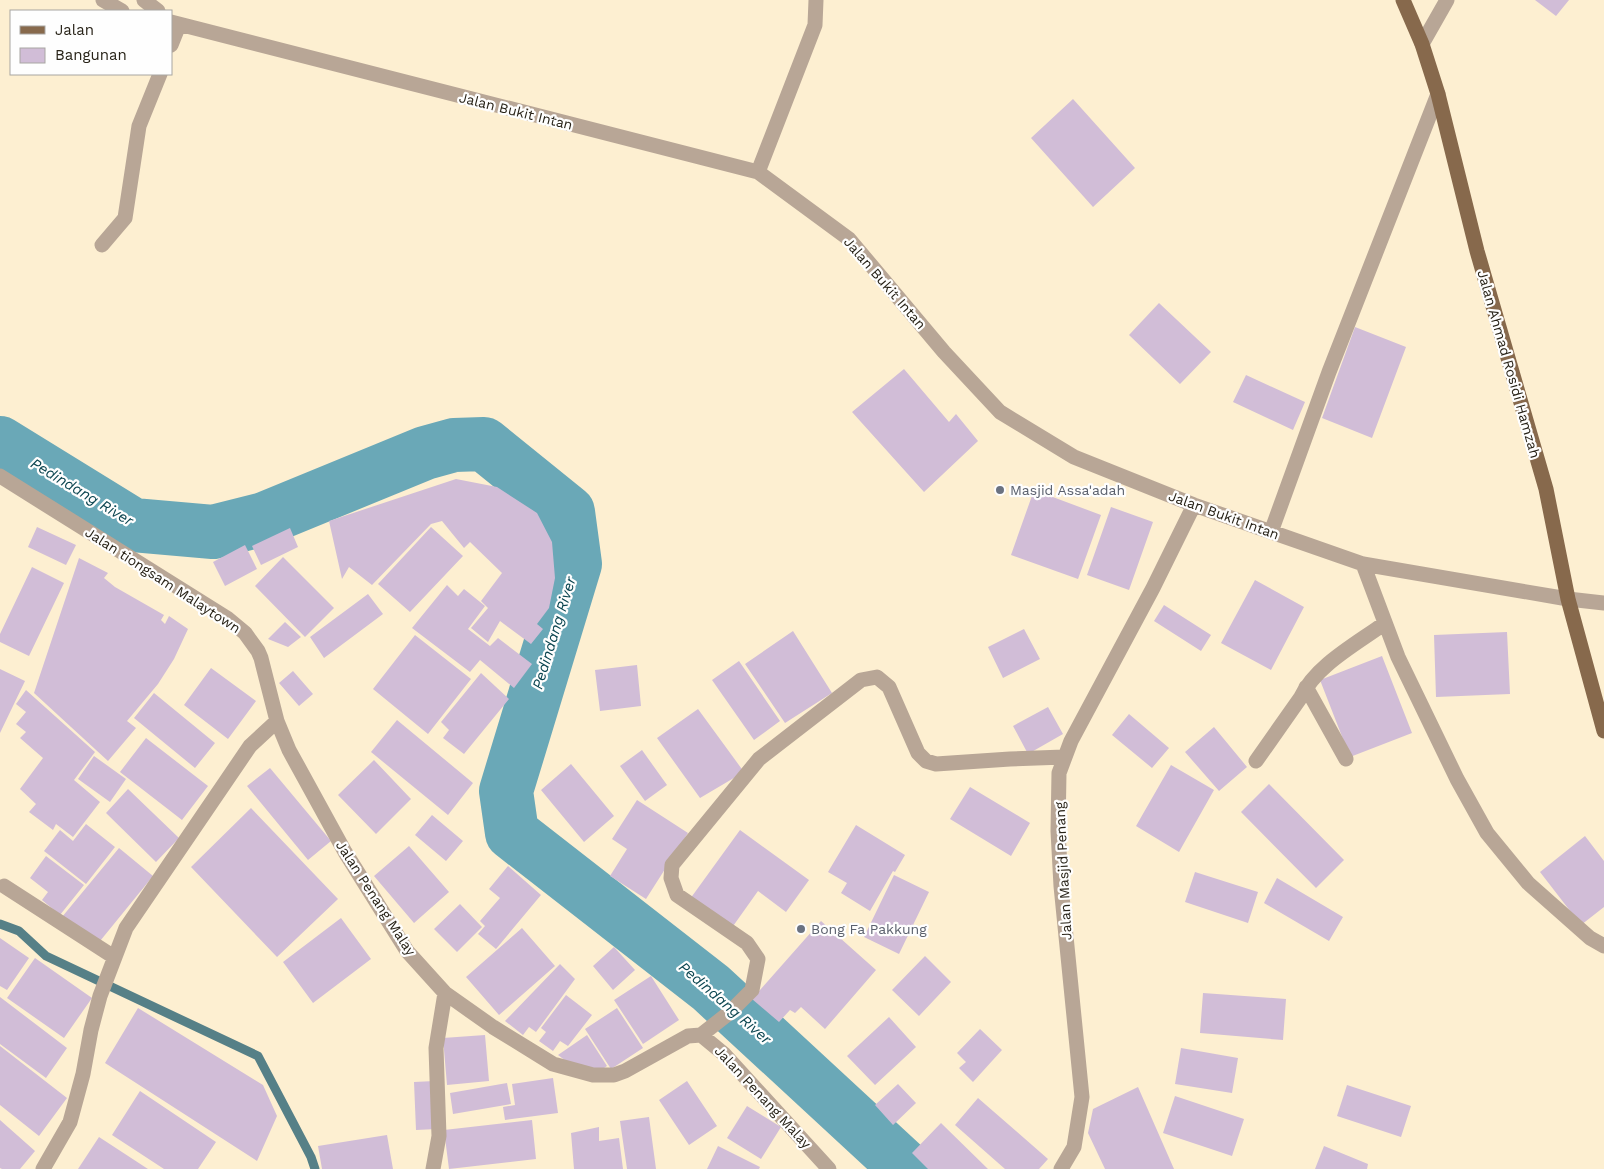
<svg xmlns="http://www.w3.org/2000/svg" width="1604" height="1169" font-family="'Work Sans',sans-serif">
	<rect width="100%" height="100%" fill="#fdefd1"/>
	<g fill="none" stroke-linecap="round" stroke-linejoin="round">
		<path stroke="#568087" stroke-width="9" d="M0,924L19,931L46,956L258,1056L311,1157L315,1169"/>
		<path stroke="#6aa8b7" stroke-width="54" d="M0,443L133,525L213,532L264,519L425,453L454,445L484,444L568,512L575,564L506,791L512,833L711,988L907,1169"/>
	</g>
	<path fill="#d1bdd7" d="M1535,0H1569L1556,16Z
		M1073,99L1135,168L1093,207L1031,138Z
		M1159,303L1211,352L1180,384L1129,335Z
		M1355,327L1406,347L1372,438L1322,418Z
		M904,369L949,422L956,414L978,441L924,492L852,412Z
		M1246,375L1305,402L1293,430L1233,402Z
		M456,479L497,487L537,513L552,542L555,578L549,608L537,624L543,629L531,644L500,621L488,642L471,628L488,608L481,601L502,573L470,542L464,548L442,521L431,524L372,585L349,567L342,579L329,521Z
		M1034,490L1101,515L1078,579L1011,555Z
		M1111,507L1153,522L1129,590L1087,575Z
		M37,527L76,545L66,565L28,547Z
		M431,527L463,556L410,612L378,584Z
		M290,528L298,547L261,565L252,546Z
		M245,545L257,569L225,586L213,562Z
		M283,557L334,608L305,637L255,586Z
		M79,558L108,573L104,578L115,587L164,615L161,620L165,624L169,616L188,629L174,659L158,684L127,721L136,728L108,761L34,693Z
		M32,567L64,583L29,656L0,642V634Z
		M1255,580L1304,607L1271,670L1221,643Z
		M447,585L458,596L464,589L485,606L468,629L490,646L498,638L532,664L514,688L480,660L470,672L412,628Z
		M368,594L383,614L324,658L310,637Z
		M1164,605L1211,635L1201,651L1154,621Z
		M285,622L301,637L288,647L268,639Z
		M1024,629L1040,659L1003,678L988,647Z
		M793,631L832,693L785,723L745,664Z
		M1507,632L1510,694L1436,697L1434,635Z
		M415,635L471,679L428,734L373,689Z
		M1382,656L1412,733L1350,757L1320,680Z
		M739,661L780,721L754,740L712,680Z
		M637,665L641,706L600,711L595,670Z
		M211,668L256,701L228,739L184,705Z
		M0,669L25,681L0,733Z
		M293,671L313,694L299,706L279,683Z
		M481,673L509,699L464,754L443,738L449,730L441,722Z
		M26,690L95,752L74,780L100,802L73,837L56,824L53,830L29,812L36,804L20,789L43,758L20,738L26,732L16,724L26,712L16,704Z
		M154,693L215,743L195,768L134,718Z
		M1048,707L1063,734L1028,754L1013,726Z
		M698,709L744,772L700,798L657,738Z
		M1129,714L1169,748L1152,768L1112,735Z
		M397,720L473,783L448,815L371,752Z
		M1214,727L1247,767L1219,791L1185,752Z
		M146,738L208,786L182,820L120,772Z
		M642,750L667,785L645,801L620,766Z
		M94,756L126,779L110,802L78,779Z
		M374,760L411,799L376,834L338,795Z
		M571,764L614,816L584,842L541,790Z
		M1171,765L1214,790L1179,852L1136,826Z
		M270,768L331,841L308,860L247,786Z
		M1269,784L1344,860L1316,888L1241,812Z
		M970,787L1030,823L1011,856L950,819Z
		M128,789L179,838L156,862L106,813Z
		M637,800L688,833L646,899L610,876L627,849L612,839Z
		M251,808L338,899L277,957L191,867Z
		M432,815L463,841L446,861L415,835Z
		M86,824L115,847L86,884L44,851L60,830L73,841Z
		M856,825L905,855L895,872L893,871L870,911L841,893L847,883L828,872Z
		M740,830L809,880L786,912L758,891L731,929L690,899Z
		M1585,836L1604,861V907L1581,925L1540,872Z
		M409,846L449,892L414,923L374,876Z
		M119,848L153,876L96,946L62,917Z
		M46,856L84,885L60,915L42,900L48,892L30,878Z
		M508,866L541,895L496,949L478,934L485,926L480,921L500,898L489,889Z
		M1195,872L1258,892L1248,923L1185,902Z
		M894,875L929,892L899,954L864,937Z
		M1277,878L1343,917L1329,941L1264,903Z
		M460,904L482,927L457,952L434,929Z
		M341,918L371,959L313,1003L283,962Z
		M821,921L876,970L825,1029L801,1007L795,1013L790,1010L779,1022L752,999Z
		M522,928L555,966L499,1015L466,977Z
		M0,938L29,958L7,990L0,986Z
		M614,947L635,970L613,990L593,966Z
		M925,956L951,982L919,1016L892,990Z
		M35,958L92,998L64,1038L7,998Z
		M560,964L575,979L536,1032L529,1027L523,1035L505,1021Z
		M651,976L679,1020L643,1044L614,1000Z
		M1203,993L1286,999L1283,1040L1200,1033Z
		M566,995L592,1015L568,1046L560,1041L553,1051L539,1041L546,1032L541,1028Z
		M0,997L67,1048L46,1078L0,1044Z
		M138,1008L263,1085L277,1116L257,1161L105,1063Z
		M617,1008L643,1048L611,1069L585,1029Z
		M889,1017L916,1047L875,1085L847,1056Z
		M980,1029L1002,1050L973,1082L959,1068L966,1062L957,1053Z
		M485,1035L489,1081L447,1085L443,1038Z
		M587,1035L607,1066L601,1070L574,1067L558,1055Z
		M0,1046L67,1098L39,1136L0,1105Z
		M1181,1048L1238,1058L1232,1093L1175,1084Z
		M553,1078L558,1113L505,1120L503,1107L515,1105L512,1084Z
		M435,1081L437,1129L416,1130L414,1082Z
		M687,1081L717,1126L689,1145L659,1100Z
		M507,1083L511,1104L453,1114L450,1093Z
		M898,1084L916,1103L893,1125L875,1105Z
		M1347,1085L1411,1106L1401,1137L1337,1116Z
		M1138,1087L1174,1169H1105L1088,1133L1093,1109Z
		M140,1091L216,1142L198,1169H164L112,1135Z
		M1175,1096L1244,1119L1232,1156L1163,1133Z
		M978,1098L1048,1159L1039,1169H1005L955,1125Z
		M747,1106L781,1127L761,1159L727,1138Z
		M649,1117L656,1169H627L620,1121Z
		M0,1120L35,1151L20,1169H2L0,1168Z
		M532,1120L536,1159L449,1169L444,1130Z
		M941,1123L988,1169H928L912,1153Z
		M599,1127V1141L619,1138L623,1169H574L571,1133Z
		M387,1135L393,1169H322L318,1146Z
		M99,1137L148,1169H78Z
		M718,1146L760,1167L759,1169H707Z
		M1324,1146L1368,1164L1367,1169H1315Z"/>
	<g fill="none" stroke-linecap="round" stroke-linejoin="round">
		<path stroke="#b8a696" stroke-width="15" d="M103,0L122,11
			M144,0L158,11
			M171,22L758,172L849,239L944,352L1000,412L1074,457L1194,505L1363,564L1568,599L1604,603
			M1422,44L1447,0
			M171,45L179,25
			M758,172L815,25L816,0
			M102,245L125,218L139,126L160,74
			M0,476L227,618L245,633L258,651L261,658L277,721L289,750L345,852L407,951L445,993L493,1027L553,1064L593,1075H614L625,1071L688,1036L701,1035L724,1054L829,1169
			M1271,532L1329,372L1438,94
			M1363,564L1398,657L1457,779L1487,833L1528,883L1590,938L1604,946
			M1306,687L1346,759
			M1256,761L1301,697C1316,665 1358,643 1385,623
			M4,886L114,957
			M701,1035L729,1013L752,990L758,959L747,943L677,895L671,878L672,865L759,759L861,680L877,677L889,687L918,753L926,761L936,764L1010,759L1064,757
			M43,1169L70,1122L83,1074L91,1030L100,996L126,928L250,746L277,721
			M433,1169L439,1136L436,1048L445,993
			M1061,1169L1074,1147L1082,1097L1061,886L1058,831L1059,773L1071,741L1153,588L1194,505"/>
		<path stroke="#87694c" stroke-width="15" d="M1403,0L1422,44L1438,94L1477,251L1546,489L1568,599L1604,731"/>
	</g>
	<g fill="#6b7280" stroke="#fefefe" stroke-width="2">
		<circle cx="1000" cy="490" r="5"/>
		<circle cx="801" cy="929" r="5"/>
	</g>
	<g text-anchor="middle" stroke-width="4.5" stroke-linejoin="round" paint-order="stroke">
		<g font-size="14" fill="#272217" stroke="#fefefe">
			<text transform="translate(516 111) rotate(14)" y="5">Jalan Bukit Intan</text>
			<text transform="translate(885 283) rotate(49)" y="5">Jalan Bukit Intan</text>
			<text transform="translate(1509 364) rotate(74)" y="5">Jalan Ahmad Rosidi Hamzah</text>
			<text transform="translate(1224 515) rotate(20)" y="5">Jalan Bukit Intan</text>
			<text transform="translate(163 580) rotate(33)" y="5">Jalan tiongsam Malaytown</text>
			<text transform="translate(1063 871) rotate(-93)" y="5">Jalan Masjid Penang</text>
			<text transform="translate(376 898) rotate(57)" y="5">Jalan Penang Malay</text>
			<text transform="translate(763 1097) rotate(47)" y="5">Jalan Penang Malay</text>
		</g>
		<g font-size="14" fill="#5b616d" stroke="#fefefe" text-anchor="start">
			<text x="1010" y="495">Masjid Assa'adah</text>
			<text x="811" y="934">Bong Fa Pakkung</text>
		</g>
		<g font-size="15" font-style="italic" fill="#0a444f" stroke="#fefefe">
			<text transform="translate(82 492) rotate(31)" y="5">Pedindang River</text>
			<text transform="translate(554 633) rotate(-73)" y="5">Pedindang River</text>
			<text transform="translate(725 1003) rotate(41)" y="5">Pedindang River</text>
		</g>
	</g>
	<rect x="10" y="10" width="162" height="65" fill="#fefefe" stroke="#a8a6a2"/>
	<rect x="20" y="26" width="25" height="8" fill="#87694c" stroke="#a8a6a2"/>
	<text x="55" y="35" font-size="15" fill="#272217">Jalan</text>
	<rect x="20" y="48" width="25" height="15" fill="#d1bdd7" stroke="#a8a6a2"/>
	<text x="55" y="60" font-size="15" fill="#272217">Bangunan</text>
</svg>
